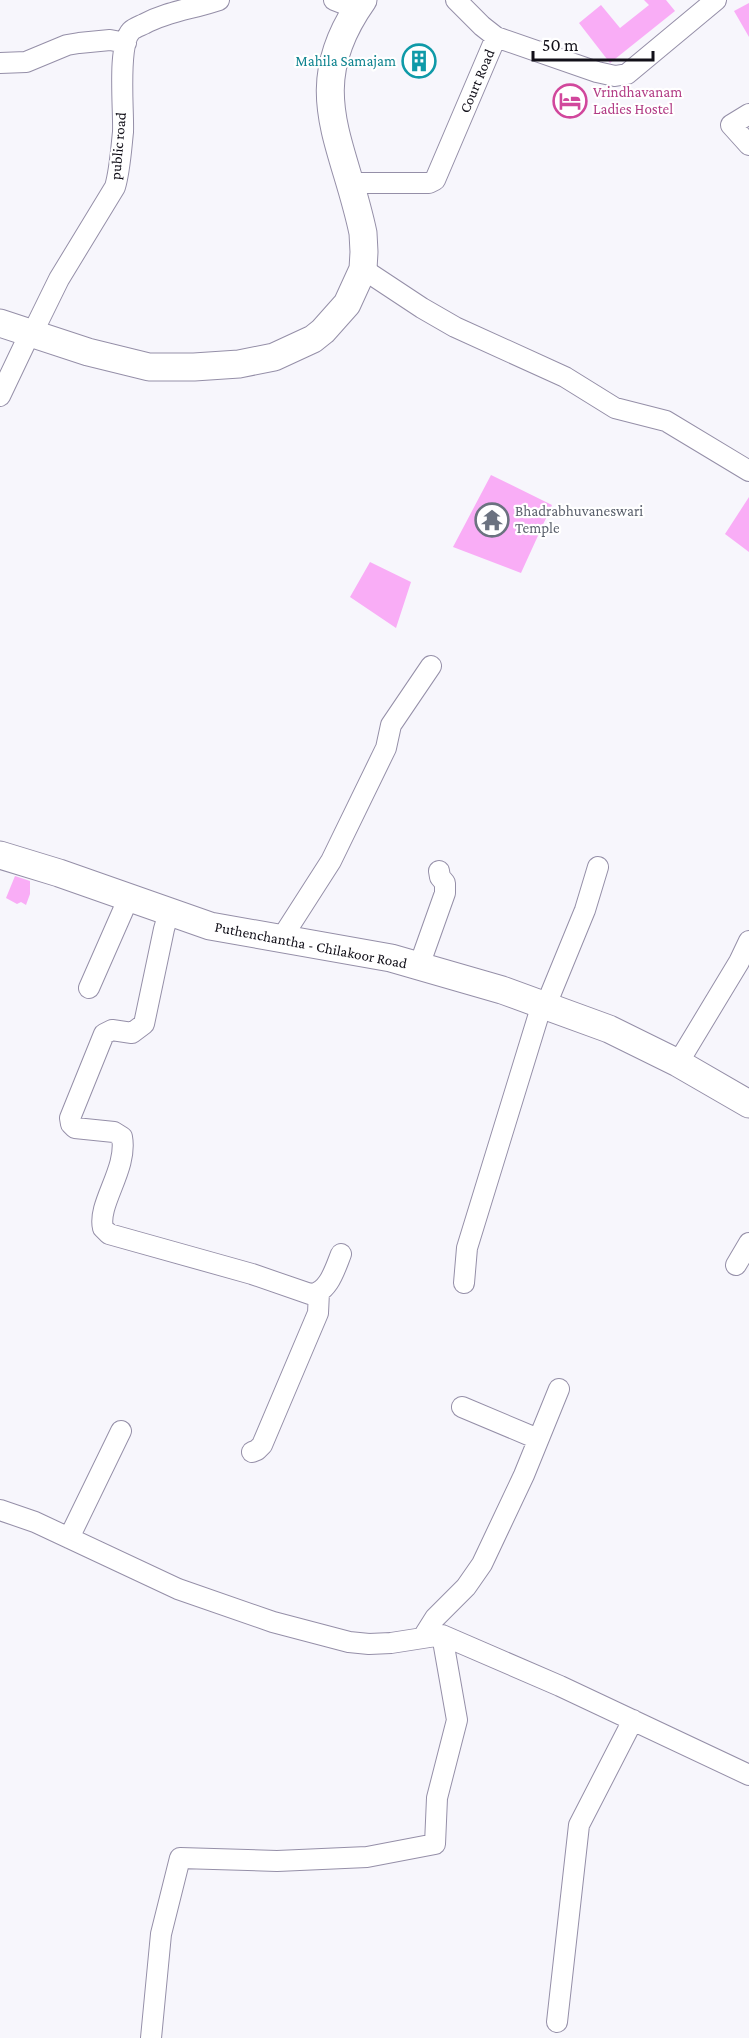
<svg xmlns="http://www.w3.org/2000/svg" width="749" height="2038" font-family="'Crimson Pro',serif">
	<rect width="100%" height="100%" fill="#f7f6fc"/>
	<path fill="#f9adf6" d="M644,0H666L675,11L610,63L579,23L601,5L620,28L649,5Z
		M749,3V37L734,11Z
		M418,48L429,55L419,73L408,67Z
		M491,475L552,505L521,573L453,547Z
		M749,497V552L725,534Z
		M370,562L411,582L396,628L350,597Z
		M15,876L30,881V894L26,905L21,902L17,904L6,898Z"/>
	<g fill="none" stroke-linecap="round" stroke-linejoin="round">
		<defs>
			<path id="minor" d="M334,0L357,9
				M456,0L482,26L496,37L597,72L615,76L627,74L716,0
				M0,63L26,62L67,45L79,43L110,40L126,43
				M749,114L731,125L749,145
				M350,183H429L435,180L496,37
				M363,269L422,308L455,327L565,377L615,408L666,421L749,471
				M32,334L59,279L115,187C120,170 121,150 123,132C124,110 117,46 131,31C134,28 140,26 144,24C168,11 193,9 219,0
				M0,396L30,333
				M169,912L164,929L144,1024L132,1033L112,1030L104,1034L70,1118L71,1124L75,1128L114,1132L122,1137C128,1169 97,1204 103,1228L109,1234L252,1274L310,1294C328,1294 335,1269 341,1254
				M281,939L331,861L386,748L391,725L431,666
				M419,966L445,893V883L440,877L439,871
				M89,988L129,897
				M546,1005L585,910L598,867
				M678,1063L739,962L749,941
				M736,1265L749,1243
				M464,1283L467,1248L542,1004
				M462,1407L538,1439
				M252,1452L257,1450L262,1445L318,1313L319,1292
				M0,1510L35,1522L178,1589L273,1622L349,1642L369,1644L391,1643L442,1635L560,1686L749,1775
				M69,1538L121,1431
				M423,1637L435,1618L466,1587L482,1564L524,1475L559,1389
				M557,2022L579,1825L633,1720
				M151,2038L161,1934L180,1858L277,1861L367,1857L435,1844L437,1798L457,1720L442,1635"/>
			<path id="secondary" d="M0,323L88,352L149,367H194L239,364L274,357L313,339L323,331L347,304L363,269L364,252L363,233C344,141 300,89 363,0
				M0,855L59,873L210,926L391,958L502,990L609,1029L678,1063L749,1104"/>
		</defs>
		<use href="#minor" stroke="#958fa8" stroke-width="22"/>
		<use href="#secondary" stroke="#958fa8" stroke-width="29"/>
		<use href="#minor" stroke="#fff" stroke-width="20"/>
		<use href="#secondary" stroke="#fff" stroke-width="27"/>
	</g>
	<defs>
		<symbol id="building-ring" viewBox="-11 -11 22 22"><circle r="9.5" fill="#fff" stroke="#0f9aa8" stroke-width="1.5"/><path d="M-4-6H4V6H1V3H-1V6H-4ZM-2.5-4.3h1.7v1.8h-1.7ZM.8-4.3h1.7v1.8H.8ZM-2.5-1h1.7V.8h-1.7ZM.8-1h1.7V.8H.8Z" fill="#0f9aa8"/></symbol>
		<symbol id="hotel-ring" viewBox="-11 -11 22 22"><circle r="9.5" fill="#fff" stroke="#d1479c" stroke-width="1.5"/><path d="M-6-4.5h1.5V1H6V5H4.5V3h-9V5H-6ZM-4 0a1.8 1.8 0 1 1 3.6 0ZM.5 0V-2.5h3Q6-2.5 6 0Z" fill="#d1479c"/></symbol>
		<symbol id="temple-ring" viewBox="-11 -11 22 22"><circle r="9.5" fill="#fff" stroke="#6b7280" stroke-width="1.5"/><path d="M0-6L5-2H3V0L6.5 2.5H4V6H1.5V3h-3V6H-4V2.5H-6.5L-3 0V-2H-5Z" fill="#6b7280"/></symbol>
	</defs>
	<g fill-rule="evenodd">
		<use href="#building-ring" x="400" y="42" width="38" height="38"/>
		<use href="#hotel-ring" x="551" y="82" width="38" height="38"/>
		<use href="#temple-ring" x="473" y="501" width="38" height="38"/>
	</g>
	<g text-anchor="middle" stroke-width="4.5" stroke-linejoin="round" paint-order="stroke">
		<g font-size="15" fill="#0d838f" stroke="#fff" text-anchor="end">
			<text x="396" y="66">Mahila Samajam</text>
		</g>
		<g font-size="15" fill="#121019" stroke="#fff">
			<text transform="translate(477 81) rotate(-67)" y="5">Court Road</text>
			<text transform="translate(118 146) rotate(-85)" y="5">public road</text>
			<text transform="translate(311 945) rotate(11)" y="5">Puthenchantha - Chilakoor Road</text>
		</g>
		<g font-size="15" fill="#b23c85" stroke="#fff" text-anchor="start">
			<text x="593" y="97">Vrindhavanam<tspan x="593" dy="17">Ladies Hostel</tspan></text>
		</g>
		<g font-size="15" fill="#5b616d" stroke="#fff" text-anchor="start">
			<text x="515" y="516">Bhadrabhuvaneswari<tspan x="515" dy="17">Temple</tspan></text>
		</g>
	</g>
	<path d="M533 51v9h120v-9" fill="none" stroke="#121019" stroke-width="3"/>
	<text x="542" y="51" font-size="18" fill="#121019" stroke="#ffffff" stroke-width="4.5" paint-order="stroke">50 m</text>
</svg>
